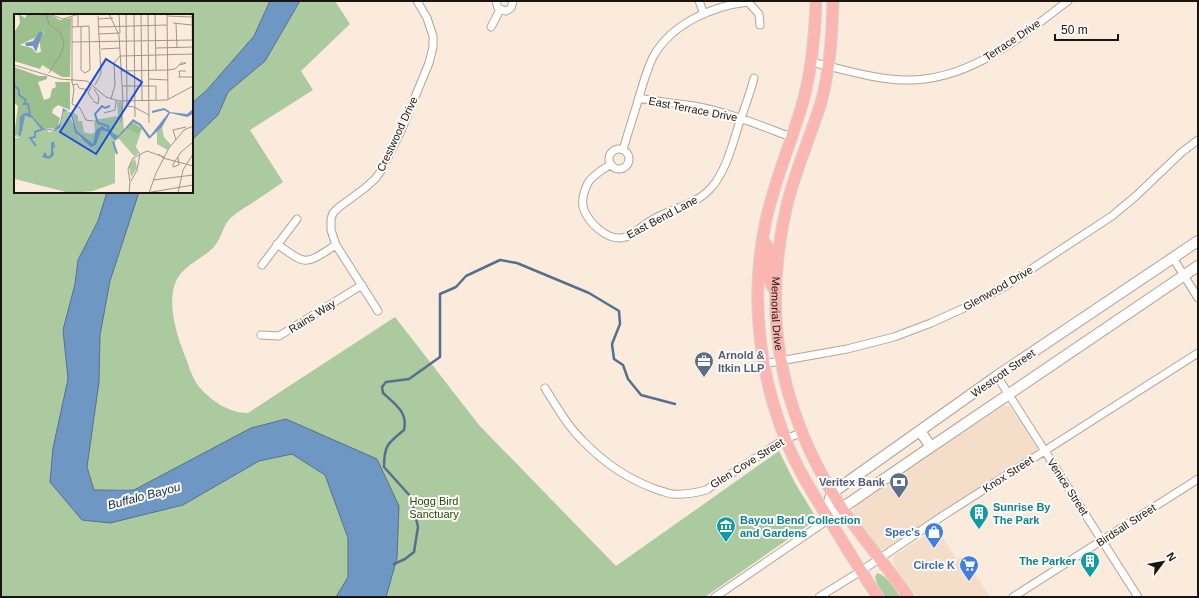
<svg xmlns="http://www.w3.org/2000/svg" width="1199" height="598" font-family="Arial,sans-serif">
	<rect width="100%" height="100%" fill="#fbebdc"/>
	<path fill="#f4dec9" d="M1003,406H1008L1011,408L1036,447L1037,450L1034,454L886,548L881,549L878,547L854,514L853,511L856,505Z
		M937,528L957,560L964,556L990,597H917L894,566L893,558L895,555Z"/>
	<path fill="#abca9f" d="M1,1H270L254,36L206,91L192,103V15H15V192H107L98,221L78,260L75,284L63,330L68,379L53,448L50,482L183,505L259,461L292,453L325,475L348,538V577L336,597H1Z
		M304,1H335L350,24L301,71L313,90L250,130L283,182C274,188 265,195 255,201C247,207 235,212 228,221C222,229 220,242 212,249C201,259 184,266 177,279C165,302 178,339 187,361C190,370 194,382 201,389C213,402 230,413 248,413L395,317L479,425L616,566L779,451L795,483L817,519L705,597H343L353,564L344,509L332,473L292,448L156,493L126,489L94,490L87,467L99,382L100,335L110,281L138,193L192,192V140L218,115L228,92L265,61L300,2Z
		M877,573C888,576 894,588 900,597H885L878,586L875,577Z"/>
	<path fill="#6e97c4" stroke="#55708e" d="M270,1H300L265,61L228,92L218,115L192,140V103L206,91L254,36Z
		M107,192H139L110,281L100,335L99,382L87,467L94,490H134L251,428L286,419L377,459L399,506L397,558L386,597H336L348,577V538L325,475L292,454L259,461L183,505L110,523L82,520L50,482L53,448L68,379L63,330L75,284L78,260L98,221Z"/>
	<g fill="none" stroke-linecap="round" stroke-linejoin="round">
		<path stroke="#55708e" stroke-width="2.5" d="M394,564L405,559L414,552L418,527L411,497L384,467C384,445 388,443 404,430C408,412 395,404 383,393L382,387L386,382L409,379L440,357V294L456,287L466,276L500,260L517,263L589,293L619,311L620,324L612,344L614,359L623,365L628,379L641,395L675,404"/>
		<defs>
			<path id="minor" d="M496,1L498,8L506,11L511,8L513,1
				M699,1L704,14
				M491,27L500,10
				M811,62C842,69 873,79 904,80C969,82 1020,37 1068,1
				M639,98C657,102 675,103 694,106C728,112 759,125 791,137
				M609 159a10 10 0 1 1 20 0a10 10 0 1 1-20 0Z
				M623,150C628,132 634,115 639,97C643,84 647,69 653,57C671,24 712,6 748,2L759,14L760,25
				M611,164C604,169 592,175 588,183C584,191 581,202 584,210C590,224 606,239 621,238C632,237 639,228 647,223C667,209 694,207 711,188C726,171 732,146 739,124C744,109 750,94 754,78
				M277,244C308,266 304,265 336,245
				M1173,258L1198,298
				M262,265L297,219
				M378,311L336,245L331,230V219L333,213L338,208L365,188L375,179L381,171L401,131L429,63L433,47V36L427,18L417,1
				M261,335L279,336L362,285
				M763,364L847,349L894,337L931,323L964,308L1004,287L1112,216L1137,195L1182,152L1198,140
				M997,376L1138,597
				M545,388C556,406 567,425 582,440C603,462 629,480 658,490C663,491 668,494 673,494C684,495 695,493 706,490L785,439L801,433
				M715,597L829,519
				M819,597L861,571L944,515L1198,353
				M1013,597L1198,479"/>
			<path id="secondary" d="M920,431L931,447
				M829,519C828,509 828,502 832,493L997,376L1198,241
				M829,519L842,508L922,453L1198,266"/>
			<g id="primary">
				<path d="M816,1C815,34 812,66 804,98C793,139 775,178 766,220C750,293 758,369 785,438C797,469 815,497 832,524C847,549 862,573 878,597"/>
				<path id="s1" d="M833,1C832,36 830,69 821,103C811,134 798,165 789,197C760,311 778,409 841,507C862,538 887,566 908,597"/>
				<path d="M763,240L770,250L767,277L775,291"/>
			</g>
		</defs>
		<use href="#minor" stroke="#b3a496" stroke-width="9"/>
		<use href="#secondary" stroke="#b3a496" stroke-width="12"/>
		<use href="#primary" stroke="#d6d5d4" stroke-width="13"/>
		<use href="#minor" stroke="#fff" stroke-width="7"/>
		<use href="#secondary" stroke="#fff" stroke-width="10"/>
		<use href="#primary" stroke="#fcb6b1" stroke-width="11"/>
	</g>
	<defs>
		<symbol id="office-pin" viewBox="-11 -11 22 30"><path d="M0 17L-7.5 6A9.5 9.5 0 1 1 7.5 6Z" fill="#5c6f8a" stroke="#fefbf8"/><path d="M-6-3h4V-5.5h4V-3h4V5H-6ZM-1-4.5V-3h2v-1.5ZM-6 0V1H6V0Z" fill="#fff"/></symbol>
		<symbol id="bank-pin" viewBox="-11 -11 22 30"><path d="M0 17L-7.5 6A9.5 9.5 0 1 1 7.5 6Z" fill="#5c6f8a" stroke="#fefbf8"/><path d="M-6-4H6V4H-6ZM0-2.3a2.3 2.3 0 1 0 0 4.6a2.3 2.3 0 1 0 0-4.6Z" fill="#fff"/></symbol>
		<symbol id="building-pin" viewBox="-11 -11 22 30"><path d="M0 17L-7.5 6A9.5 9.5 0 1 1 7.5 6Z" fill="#0f9aa8" stroke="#fefbf8"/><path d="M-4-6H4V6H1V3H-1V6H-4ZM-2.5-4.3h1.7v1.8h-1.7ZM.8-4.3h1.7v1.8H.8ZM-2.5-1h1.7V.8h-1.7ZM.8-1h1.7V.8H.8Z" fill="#fff"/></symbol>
		<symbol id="museum-pin" viewBox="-11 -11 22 30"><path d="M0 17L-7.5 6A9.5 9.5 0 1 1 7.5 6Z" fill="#0f9aa8" stroke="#fefbf8"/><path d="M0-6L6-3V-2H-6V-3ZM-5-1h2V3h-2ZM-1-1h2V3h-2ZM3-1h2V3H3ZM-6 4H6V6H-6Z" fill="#fff"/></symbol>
		<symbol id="shop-pin" viewBox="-11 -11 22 30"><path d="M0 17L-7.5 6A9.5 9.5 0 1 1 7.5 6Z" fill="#3f7fe0" stroke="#fefbf8"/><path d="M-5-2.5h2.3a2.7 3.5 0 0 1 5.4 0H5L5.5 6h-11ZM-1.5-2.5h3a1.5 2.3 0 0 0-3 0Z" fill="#fff"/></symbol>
		<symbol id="supermarket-pin" viewBox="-11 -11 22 30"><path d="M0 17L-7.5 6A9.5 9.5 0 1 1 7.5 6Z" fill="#3f7fe0" stroke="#fefbf8"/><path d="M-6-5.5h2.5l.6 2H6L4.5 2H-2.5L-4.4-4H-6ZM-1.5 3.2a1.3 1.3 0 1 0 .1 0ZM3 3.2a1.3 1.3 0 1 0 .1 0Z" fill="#fff"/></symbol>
	</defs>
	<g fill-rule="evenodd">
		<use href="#office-pin" x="693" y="350" width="22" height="30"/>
		<use href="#bank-pin" x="888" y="471" width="22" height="30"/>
		<use href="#building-pin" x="968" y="502" width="22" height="30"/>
		<use href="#museum-pin" x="715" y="515" width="22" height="30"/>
		<use href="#shop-pin" x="923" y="521" width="22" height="30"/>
		<use href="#building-pin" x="1079" y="550" width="22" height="30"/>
		<use href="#supermarket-pin" x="958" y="554" width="22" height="30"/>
	</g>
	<g text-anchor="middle" stroke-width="4" stroke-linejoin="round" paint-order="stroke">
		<g font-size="11" fill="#1a1510" stroke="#fefbf8">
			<text transform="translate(1012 40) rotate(-34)" y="4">Terrace Drive</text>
			<text transform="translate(693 109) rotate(11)" y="4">East Terrace Drive</text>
			<text transform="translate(397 134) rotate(-65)" y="4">Crestwood Drive</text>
			<text transform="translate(662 217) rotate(-28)" y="4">East Bend Lane</text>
			<text transform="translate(998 288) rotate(-30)" y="4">Glenwood Drive</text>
			<text dy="4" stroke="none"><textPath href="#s1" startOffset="320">Memorial Drive</textPath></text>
			<text transform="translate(312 316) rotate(-32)" y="4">Rains Way</text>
			<text transform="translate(1003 373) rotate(-35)" y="4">Westcott Street</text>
			<text transform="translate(747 463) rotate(-32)" y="4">Glen Cove Street</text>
			<text transform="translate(1008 474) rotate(-33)" y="4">Knox Street</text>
			<text transform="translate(1068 487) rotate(57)" y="4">Venice Street</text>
			<text transform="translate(1126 525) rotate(-33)" y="4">Birdsall Street</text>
		</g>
		<g font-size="11" font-weight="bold" fill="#4e5e75" stroke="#fefbf8" text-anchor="start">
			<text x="718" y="359">Arnold &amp;<tspan x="718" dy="13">Itkin LLP</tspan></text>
			<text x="885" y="486" text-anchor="end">Veritex Bank</text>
		</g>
		<g font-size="11" fill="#204d04" stroke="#fefbf8">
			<text x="434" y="505">Hogg Bird<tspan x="434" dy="13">Sanctuary</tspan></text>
		</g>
		<g font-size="11" font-weight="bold" fill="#0d838f" stroke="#fefbf8" text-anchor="start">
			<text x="993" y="511">Sunrise By<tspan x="993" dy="13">The Park</tspan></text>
			<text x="740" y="524">Bayou Bend Collection<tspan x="740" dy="13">and Gardens</tspan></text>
			<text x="1076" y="565" text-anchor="end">The Parker</text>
		</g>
		<g font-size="11" font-weight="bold" fill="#366cbe" stroke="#fefbf8" text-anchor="end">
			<text x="920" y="536">Spec's</text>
			<text x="955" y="569">Circle K</text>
		</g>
		<g font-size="12" font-style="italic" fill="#0d2b4a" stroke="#fefbf8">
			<text transform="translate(144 496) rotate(-15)" y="4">Buffalo Bayou</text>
		</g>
	</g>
	<g transform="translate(14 14)">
		<rect width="179" height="179" fill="#fbebdc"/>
		<path d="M103,88H108L110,117L116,110L128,114L122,133L126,139L120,142L105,125L98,126L101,127V169L79,177L56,179L1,165V124H4L9,103L15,102L35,118L41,117L46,114L49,98L53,96L65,123L81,132L84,117L82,127L78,130L63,117L58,98L64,102V107H68L70,118L77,120L81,118L80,106L104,102ZM148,113L150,123L157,131L153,136L143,130V117ZM121,144L123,154L117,163L115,152Z" fill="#abca9f"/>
		<path d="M5,0L11,4L13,0H35L46,6L57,4L56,63H48L28,51L26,55L0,47V19L6,9ZM27,17L30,18L25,24L27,38L22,39L18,34L6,31L24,22ZM0,53L25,62H33V65L24,68L30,86L36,84L38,75L42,73L41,68H56V96L44,91L39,95L38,99L46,104L43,115L29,114L16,99H10L5,121L0,122L4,92L0,89ZM118,108L128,114L124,120L113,114Z" fill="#9bbf8d" fill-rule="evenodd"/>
		<path d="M26,17L29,18L22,38L19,32H12L11,29L19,27ZM49,94L58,100L63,117L79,130L82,116L88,112L104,122L119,105L127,110L136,122L155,98L173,100L179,95V100L173,103L156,99L148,113L135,125L126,112L119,108L101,127L94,118L87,116L82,131L77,133L61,118L58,104L53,96L49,98L46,114L41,117L27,115L18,104L11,102L7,121L0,124L5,121L6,103L10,99H16L29,114L40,116L46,109ZM37,128H40L41,133L39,135L40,141L35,145L28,143L31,138L34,143L37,140Z" fill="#6e97c4"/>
		<path fill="none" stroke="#6e97c4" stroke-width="2" d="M0,71L5,76V81L12,86L10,90H14L16,100M138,98L150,95L155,98M95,116L94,112L84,109L81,100L88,92L91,94L96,92M99,127L103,140M22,132L16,124L21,123V118L29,115"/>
		<path fill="none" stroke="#a1958a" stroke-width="1" d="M32,0L35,10L47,19L50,29L48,38L35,59M35,0L49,5L65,0M64,0V13M95,0L105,21L109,87M112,0L113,92L120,93L135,101M120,0L121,103M127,0L128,86M134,0L135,109M141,0L142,56M153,0L154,85M178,0L179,65M153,2L178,3M58,3V68L60,75L58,90L66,94L72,106L79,107M84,5L99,4M159,9L178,11M162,9L163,33M58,13L75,12L76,56L71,59M67,13V56L71,59M84,13L153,11M84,20L106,19L105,0M58,28L179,26M142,34L179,33M87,35L106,34M107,42L179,40M0,51L46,65L73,67L92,83L105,87L153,86L179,72M154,56L161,55L167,49H172L166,51M107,57L154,56M164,63H179M166,63L165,57H172M135,65L154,66M59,71L63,70L65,74L74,76M81,71L87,60L84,2M108,72H142V86M77,73L74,79L79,86M97,85L101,71L100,49L106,42M79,87L84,90L85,83L80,75M90,99L101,96L102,87M107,108L109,87M162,126L159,116L172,113M145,140L149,144L179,152M164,143L165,151L159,153V150L167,138L179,128M139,166L179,161M117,167L123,156L126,140M115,179L116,168L114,155L119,144L133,137L150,143M132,179L179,171M135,179L142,159L155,134L170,116L179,112M164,179L169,156L179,140"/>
		<path fill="#1d4ed8" fill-opacity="0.15" stroke="#1d4ed8" stroke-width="2" d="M92,45L128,68L82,140L46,118Z"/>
		<rect width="179" height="179" fill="none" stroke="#1a1510" stroke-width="2"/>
	</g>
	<rect width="1199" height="598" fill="none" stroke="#1a1510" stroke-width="4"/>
	<g transform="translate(1163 562) rotate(58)" stroke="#fefbf8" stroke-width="3" paint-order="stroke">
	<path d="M0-3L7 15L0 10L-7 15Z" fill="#1a1510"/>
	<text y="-6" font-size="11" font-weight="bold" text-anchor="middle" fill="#1a1510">N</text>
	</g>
	<path d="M1055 34v6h63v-6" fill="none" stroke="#1a1510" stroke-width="2"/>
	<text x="1061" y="34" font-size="12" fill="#1a1510" stroke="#fefbf8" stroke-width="3" paint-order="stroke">50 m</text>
</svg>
